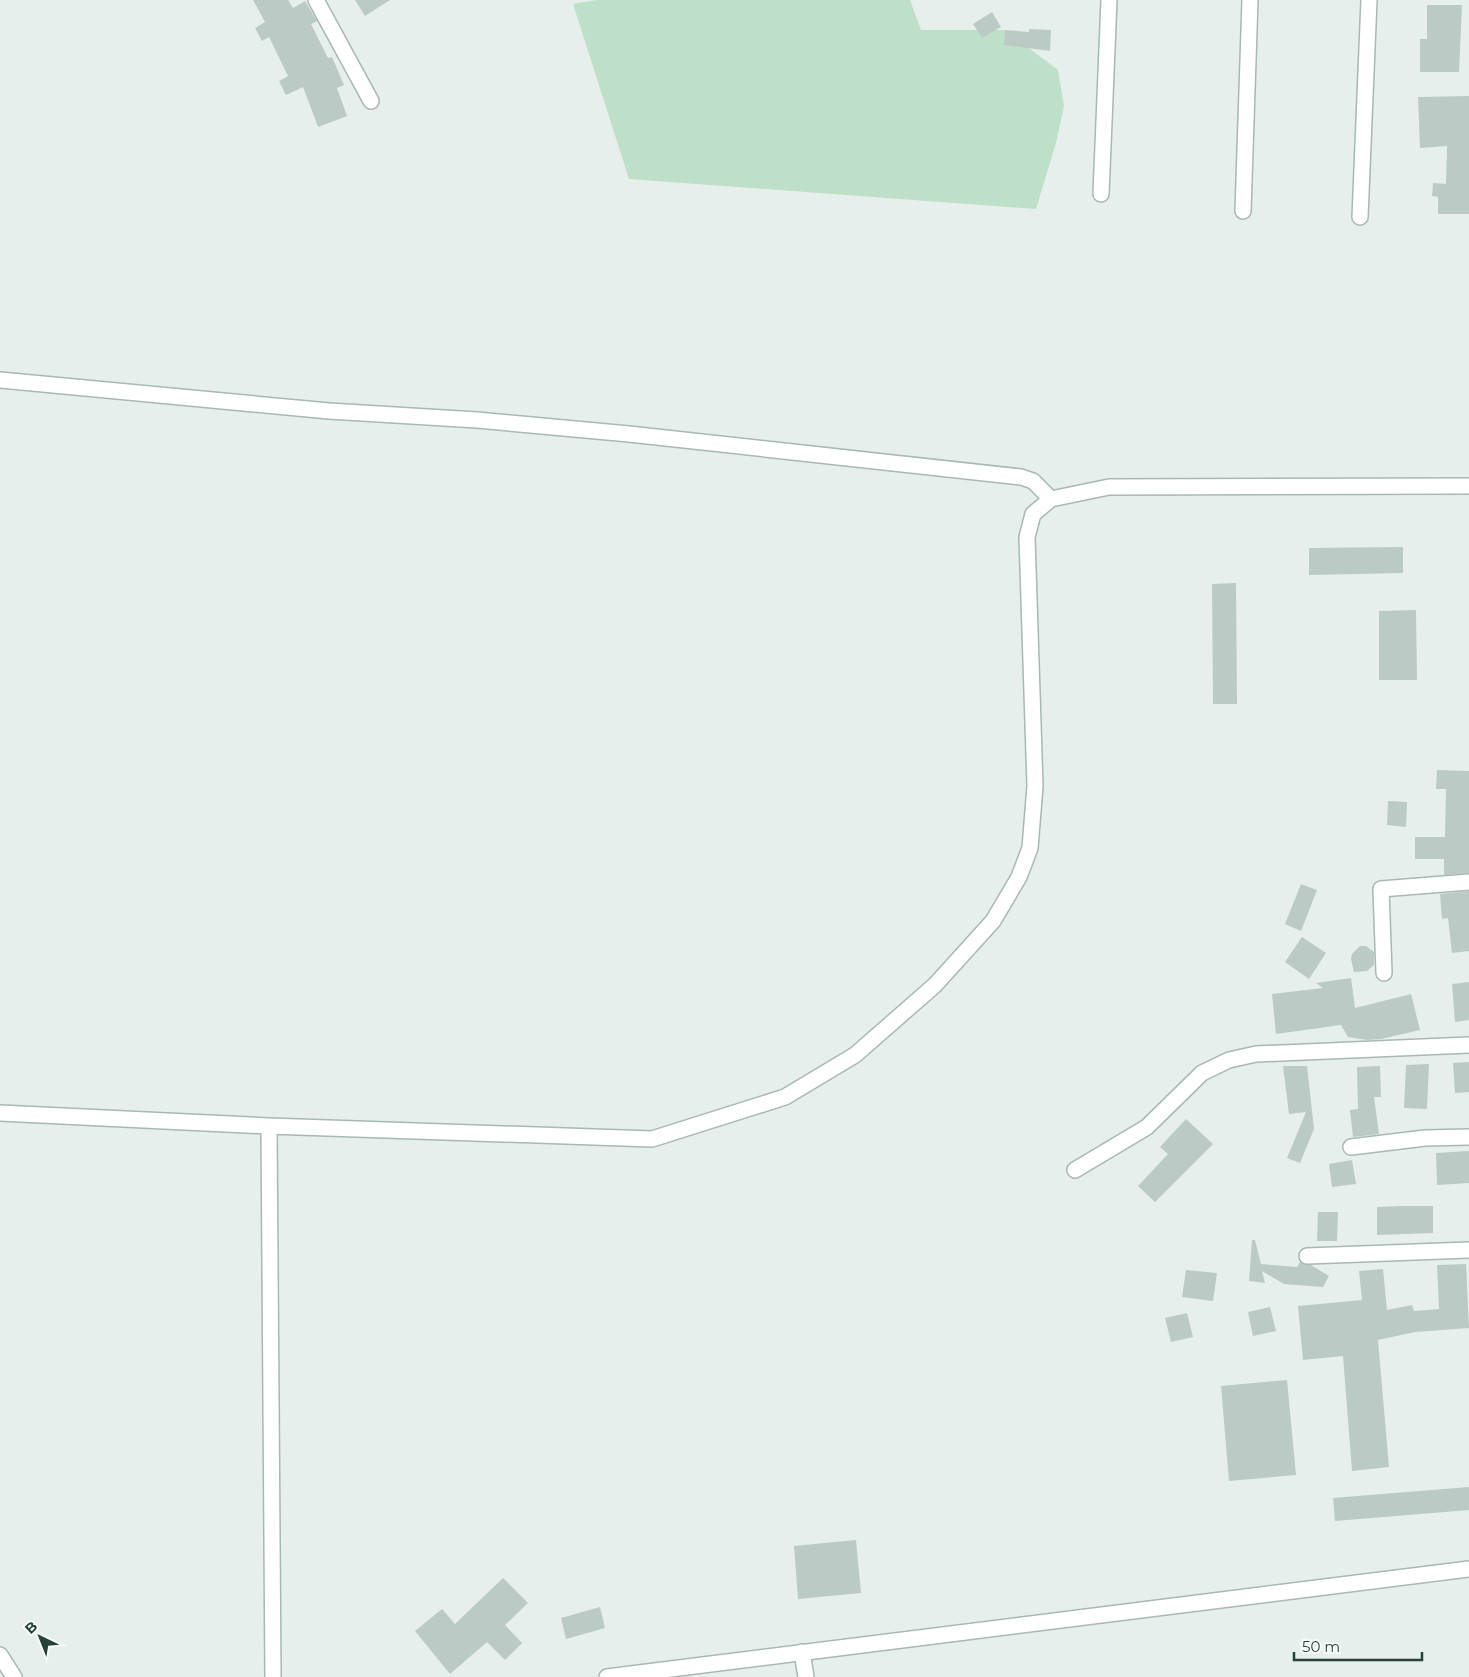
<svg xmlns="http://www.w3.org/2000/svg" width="1469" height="1677" font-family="Montserrat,sans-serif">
	<rect width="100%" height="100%" fill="#e6efeb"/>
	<path fill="#bfe0c8" d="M596,0H910L921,30H1005L1058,70L1064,106L1056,143L1036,209L629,179L573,4Z"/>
	<path fill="#bbcac4" d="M253,0H288L293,8L305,1L317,21L311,24L328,58L332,57L344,85L337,88L347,116L318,127L303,87L286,95L279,81L288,76L269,37L262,41L255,28L265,22Z
		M355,0H390L365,16Z
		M1427,5H1462L1459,72H1420V39H1427Z
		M992,12L1001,27L982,38L973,24Z
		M1029,29L1051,30L1050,51L1004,45L1005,30L1029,32Z
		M1469,96V214H1438V197L1432,196L1433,183L1446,184L1447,146L1420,148L1418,97Z
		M1403,547V573L1309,575V548Z
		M1236,583L1237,704H1213L1212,584Z
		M1416,610L1417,680H1379V611Z
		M1437,770L1469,771V873L1444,875V859H1415V837H1445L1446,789H1436Z
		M1388,801L1407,802L1406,827L1387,825Z
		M1301,884L1317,890L1301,931L1285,924Z
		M1469,891V951L1452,953L1448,918L1442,919L1440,894Z
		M1302,937L1326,953L1309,979L1285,962Z
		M1360,946H1366L1374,952V965L1367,971L1354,972L1351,959L1352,954Z
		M1351,978L1355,1008L1411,994L1420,1030L1381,1039L1367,1040L1348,1037L1341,1025L1276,1034L1272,994L1323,988L1316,983Z
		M1469,982V1020L1455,1022L1452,984Z
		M1469,1062V1092L1455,1093L1453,1063Z
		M1429,1064L1427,1109L1404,1108L1406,1065Z
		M1283,1066H1307L1314,1129L1300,1163L1287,1158L1306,1112L1289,1114Z
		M1380,1066L1381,1097H1374L1379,1134L1353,1137L1350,1110L1358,1109L1357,1067Z
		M1186,1119L1213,1144L1155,1202L1138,1186L1168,1154L1160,1147Z
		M1469,1151V1183L1437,1185L1436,1153Z
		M1352,1160L1356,1184L1332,1187L1329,1164Z
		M1402,1206H1433V1233L1377,1235V1207Z
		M1318,1212H1338L1337,1241H1317Z
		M1252,1240H1255L1261,1264L1297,1267L1300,1262L1311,1265L1329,1276L1323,1287L1284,1284L1262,1271L1265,1283L1249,1281Z
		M1466,1264L1469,1328L1415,1332L1378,1340L1389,1467L1352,1471L1343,1356L1303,1360L1298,1306L1362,1300L1359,1271L1383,1269L1387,1310L1412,1305L1414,1311L1439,1309L1437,1265Z
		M1186,1270L1217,1273L1213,1301L1182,1297Z
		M1270,1307L1276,1331L1253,1336L1248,1312Z
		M1187,1313L1193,1337L1171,1342L1165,1318Z
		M1287,1380L1296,1475L1229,1481L1221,1386Z
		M1469,1487V1510L1335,1521L1333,1498Z
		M856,1540L861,1593L798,1599L794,1546Z
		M503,1578L528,1603L505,1625L522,1643L505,1660L487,1642L450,1674L415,1631L442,1609L455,1624Z
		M600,1607L605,1628L566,1639L561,1618Z"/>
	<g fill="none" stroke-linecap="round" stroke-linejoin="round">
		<defs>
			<path id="minor" d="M316,0L371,101
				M1101,194L1109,0
				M1243,211L1250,0
				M1360,217L1369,0
				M0,380L329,411L477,420L629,434L1021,477L1033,481L1051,499
				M1384,973L1381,889L1469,882
				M0,1113L269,1126L652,1139L785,1097L855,1055L935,985L993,921L1019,877L1030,848L1035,786L1027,537L1033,514L1051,499L1109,487L1469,486
				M269,1126L273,1677
				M1351,1147L1425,1138L1469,1137
				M1075,1170L1147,1127L1202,1073L1229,1060L1256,1054L1469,1045
				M1307,1256L1469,1250
				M802,1652L806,1677
				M0,1655L14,1677
				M607,1677L1469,1569"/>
		</defs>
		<use href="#minor" stroke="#a8b8b2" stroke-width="18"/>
		<use href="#minor" stroke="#fff" stroke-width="15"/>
	</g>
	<g transform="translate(40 1637) rotate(317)" stroke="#f7fbf9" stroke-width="4" paint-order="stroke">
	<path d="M0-4L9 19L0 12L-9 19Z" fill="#24423a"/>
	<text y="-8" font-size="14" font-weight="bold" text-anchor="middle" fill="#24423a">B</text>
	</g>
	<path d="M1294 1652v8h128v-8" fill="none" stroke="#24423a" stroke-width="2.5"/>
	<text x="1302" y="1652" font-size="15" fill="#24423a" stroke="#f7fbf9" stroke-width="4" paint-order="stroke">50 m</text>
</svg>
